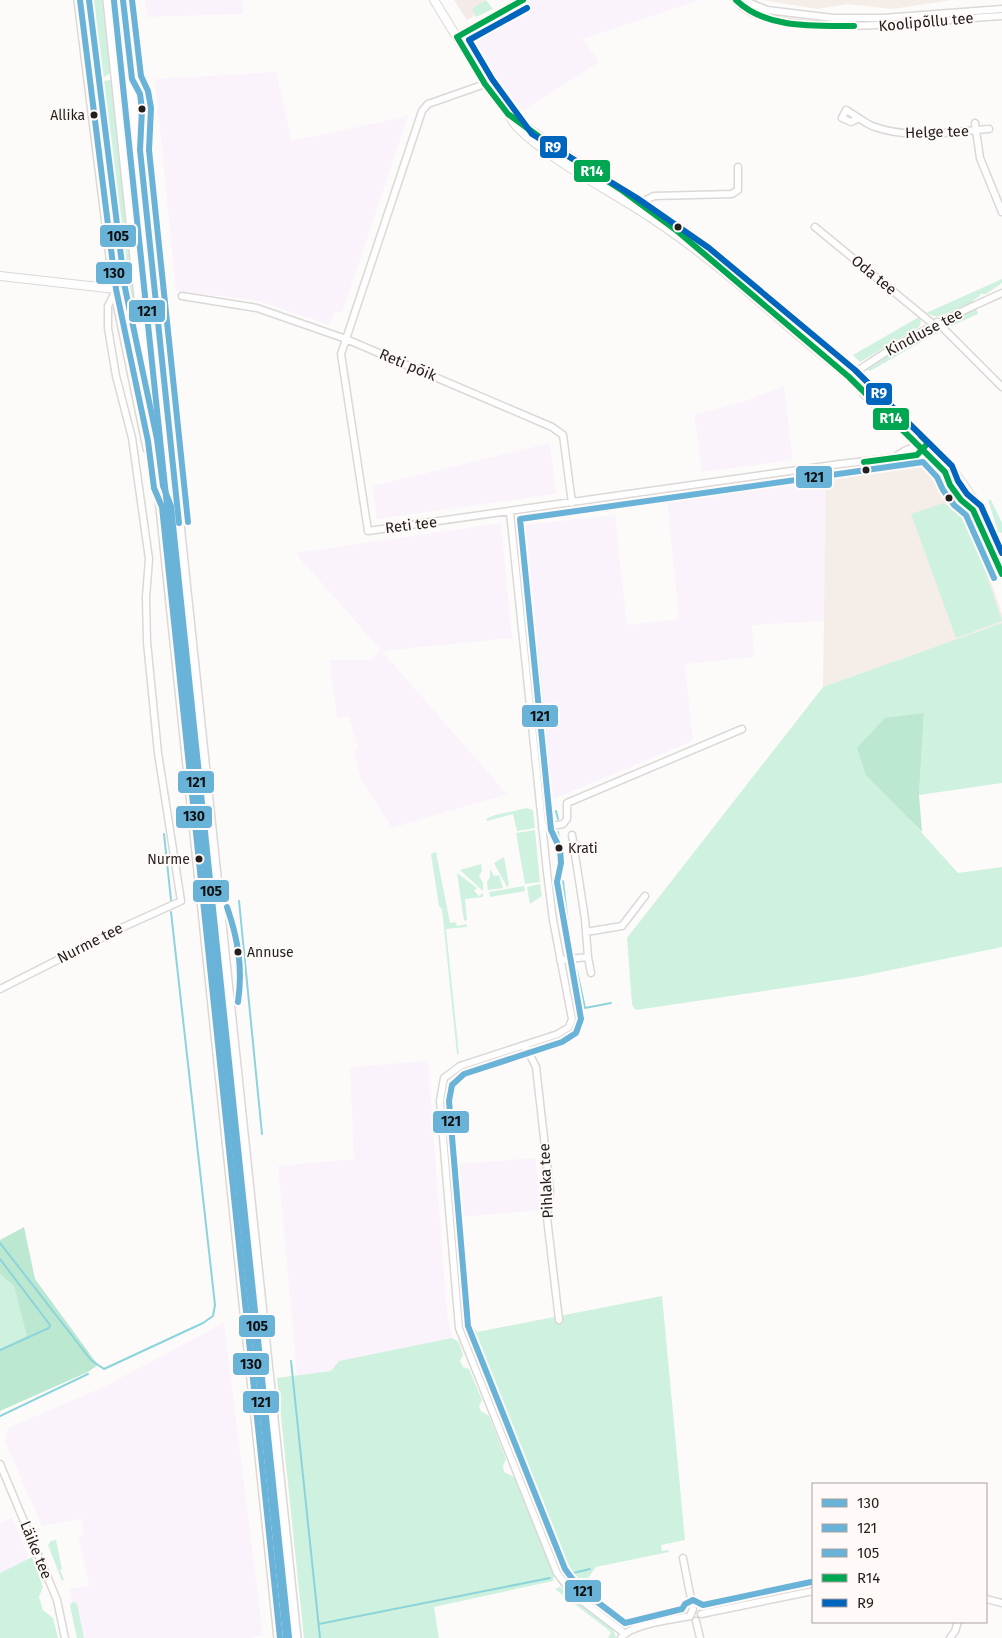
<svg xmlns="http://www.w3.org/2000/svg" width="1002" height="1638" font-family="'Fira Sans',sans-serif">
	<rect width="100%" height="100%" fill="#fdfbf9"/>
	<path fill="#faf3fb" d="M145,0H243V14L147,17Z
		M527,0H701L583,39L599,62L523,111L496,81L471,42Z
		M276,72L292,141L408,116L342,313L335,312L330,325L256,300L176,291L155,79Z
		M784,386L793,460L702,472L694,415L742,402Z
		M550,443L556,494L377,519L372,486Z
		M826,477L824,621L752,625L754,657L685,664L693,741L551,800L522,525L615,515L627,625L679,619L667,499Z
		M501,523L512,638L382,651L507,794L392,828L361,780L354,750L358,749L349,717L337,718L329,660H370L381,650L295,553Z
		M428,1061L447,1313L452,1338L339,1361L332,1371L297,1375L278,1166L354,1159L350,1067Z
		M536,1158L541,1210L461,1217L456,1164Z
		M224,1323L263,1635L250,1638H79L69,1589L89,1585L78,1536L84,1535L81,1519L42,1526L5,1442L8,1428L101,1388Z
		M12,1517L29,1558L0,1573V1523Z"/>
	<path fill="#f4ebe8" d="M454,0H486L489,8L467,20Z"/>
	<path fill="#f4ede8" d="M762,0H952L892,9L847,4L818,9Z
		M927,463L972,526L1002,614V623L823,687L826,477Z"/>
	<path fill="#cff1df" d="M85,0H102L110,73L103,78L97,77Z
		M486,0L493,9L476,17L472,9Z
		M111,80L141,361L138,363L125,315L96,82Z
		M1002,279V283L986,294H980V296L973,300L974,302L937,317L926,313Z
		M976,307L978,314L949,327L950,320Z
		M919,317L921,322L919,327L860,362L853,355Z
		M935,328L942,330L870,371L867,370L885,355Z
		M163,427L213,912L211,917L161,433Z
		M988,500H991L1002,523V533L998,532Z
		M944,503L961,513L970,527L1002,621L956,638L911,514Z
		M1002,623V783L919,795L924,714L894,802L958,873L1002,867V947L857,977L636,1010L632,1005L627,938L823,687Z
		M533,643V646L534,643L538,645L549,759L547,763L540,757L529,649Z
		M527,808L533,810L535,828L517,831L513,814L487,821L486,819L495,815Z
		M535,830L540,882L525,884L516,833Z
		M436,852L450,923L456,922L457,926L467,924V927L446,929L459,1054H457L442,909L439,906L431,854Z
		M504,857L509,885L507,887L494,863Z
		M481,864L482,871L479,876L483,883V891L460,870Z
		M490,869L494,876L499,875L503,888L488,890L487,882L490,877Z
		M457,873L477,888L474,891L479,896L483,893V897L465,899L467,920L464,921Z
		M540,884L542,896L530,904L527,887Z
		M524,886L528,905L525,891L490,897L489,892Z
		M0,1274L14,1286L28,1336L0,1349Z
		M662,1296L685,1540L661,1545L662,1551L668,1550L669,1552L596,1567L579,1590L567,1576L556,1541L469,1326H473L477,1332Z
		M452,1338L459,1342L463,1355L460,1361L463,1367L469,1369L482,1400L479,1406L481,1411L489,1416L506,1459L503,1466L504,1472L514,1477L554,1575L553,1581L434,1607L439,1638H304L277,1378L331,1371L339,1361Z
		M62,1538L56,1540L62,1569L60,1570L64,1580L62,1581L48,1545L51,1541Z
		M32,1557L43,1587L39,1597L43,1610L53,1618L58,1638H0V1573Z
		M560,1587L613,1628L616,1638H608L611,1632L555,1589Z
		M796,1587L792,1591L748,1600L743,1598Z
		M75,1602L77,1604L84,1638H77L70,1606L71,1603Z"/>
	<path fill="#bce7d1" d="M924,713L919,795L922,832L866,775L857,748L885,718Z
		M24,1227L35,1279L98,1365L88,1372L0,1411V1349L27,1336L14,1286L0,1274V1240Z"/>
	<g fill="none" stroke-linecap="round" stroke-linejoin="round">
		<path stroke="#8cd4dc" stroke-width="2" d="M556,811L558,819
			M558,832L562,865
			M164,834L171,900
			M563,881L571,950
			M239,901L262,1134
			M577,971L585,1008L611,1003
			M0,1243L91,1360L104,1369L203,1323L213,1316L215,1305L171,912
			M0,1259L50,1325L49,1328L0,1350
			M291,1361L320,1638
			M0,1416L88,1374
			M569,1574L590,1569
			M319,1624L550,1578"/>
		<defs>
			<path id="minor" d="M736,0C769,45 948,18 1002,16
				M743,0L767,10L833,18H883L1002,9
				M457,37L523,0
				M485,84L428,104L422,111L341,354L368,531L840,464L917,455L925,446
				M857,119L851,122L842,118L846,110C855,115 862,121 872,126C910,140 949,132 989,129
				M975,123L980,158L1002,212
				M643,205L646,200L654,196L732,194L738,190V167
				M815,227L933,324
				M182,296L257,308L346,339L552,427L563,435L572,503
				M937,322L1002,387
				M849,377C897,342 948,317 1002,293
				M894,458C903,451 911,446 922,448
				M510,512L547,872L553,920L572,1019L569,1027L558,1034L460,1066L444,1078L440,1101L459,1328L557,1573L573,1594L624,1633
				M542,828L563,824L567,819V803L742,729
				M572,835L585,919L588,957
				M586,932L622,926L645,896
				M560,960L588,957L591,973
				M0,989L119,929L181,901L158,753L147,642L146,597L149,559L132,438L116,376L108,328V306L116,290
				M525,1045L536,1067L550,1191L547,1218L559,1320
				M0,1464L57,1600L65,1638
				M683,1558L693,1609L690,1616
				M986,1599L1002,1603
				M701,1614L813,1591
				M696,1621L700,1638
				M621,1638C631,1624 672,1620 690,1616
				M950,1638L955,1631L958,1622"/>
			<path id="tertiary" d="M434,0C458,39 480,76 508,113C511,118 513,123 517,127C553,163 612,191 656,221C710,257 759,302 809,344C890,412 970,456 1002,564
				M514,118C563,155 617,184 665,222
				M0,276L116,289
				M864,394L922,448L953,481L970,503L1002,574"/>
			<path id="trunk" d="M80,0L116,289L149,448
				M109,0L280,1638
				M123,0L295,1638"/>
		</defs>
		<use href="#minor" stroke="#dbd8d6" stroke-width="9"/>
		<use href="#tertiary" stroke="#dbd8d6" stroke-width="10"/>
		<use href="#trunk" stroke="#dbd8d6" stroke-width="14"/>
		<use href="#minor" stroke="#fffefe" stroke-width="6"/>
		<use href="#tertiary" stroke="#fffefe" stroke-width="8"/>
		<use href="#trunk" stroke="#fffefe" stroke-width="11"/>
		<defs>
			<path id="bus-1" d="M80,0L116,289L148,441L154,488L162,507L280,1638
				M123,0L132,79L140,94L142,109L140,150L179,523"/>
			<path id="bus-2" d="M114,1L286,1638
				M811,1582L703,1605L693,1600L685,1604L682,1609L625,1623L579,1588L565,1569L468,1326L449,1101L452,1085L464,1074L562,1042L576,1033L581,1019L557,882L561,863L560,849L551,830L520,519L923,462L937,477L943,490L954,505L966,515L994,578"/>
			<path id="bus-3" d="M89,0L125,288L157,439L163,486L171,506L289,1637
				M132,0L141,76L148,91L151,108L149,150L188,522
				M227,907C238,939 243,968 238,1002"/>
			<path id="bus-4" d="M736,0C766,29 814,26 854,26
				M457,37L485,84L508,114L549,144L623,191L676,230L849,377L945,472L950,485L961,500L973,510L1002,574
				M457,37L523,0
				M864,462L917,455L928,443L921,436"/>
			<path id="bus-5" d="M527,8L469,40L492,79L532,134L637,198L709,248L855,370L952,466L958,481L967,494L981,506L1002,553"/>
		</defs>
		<use href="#bus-1" stroke="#fffaf7" stroke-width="10"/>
		<use href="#bus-2" stroke="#fffaf7" stroke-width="10"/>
		<use href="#bus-3" stroke="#fffaf7" stroke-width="10"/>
		<use href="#bus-4" stroke="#fffaf7" stroke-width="10"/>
		<use href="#bus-5" stroke="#fffaf7" stroke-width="10"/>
		<use href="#bus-1" stroke="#69b3d9" stroke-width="6"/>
		<use href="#bus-2" stroke="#69b3d9" stroke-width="6"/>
		<use href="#bus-3" stroke="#69b3d9" stroke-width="6"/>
		<use href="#bus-4" stroke="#00a651" stroke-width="6"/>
		<use href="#bus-5" stroke="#0065bd" stroke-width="6"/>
	</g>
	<g fill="#231f1c" stroke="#fffaf7" stroke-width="2">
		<circle cx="142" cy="109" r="4.5"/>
		<circle cx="94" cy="115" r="4.5"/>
		<circle cx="678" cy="227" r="4.5"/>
		<circle cx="866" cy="470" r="4.5"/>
		<circle cx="949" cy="498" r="4.5"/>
		<circle cx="559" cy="848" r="4.5"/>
		<circle cx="199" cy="859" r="4.5"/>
		<circle cx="238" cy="952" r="4.5"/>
	</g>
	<g text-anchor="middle" stroke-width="4" stroke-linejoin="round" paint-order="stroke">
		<g font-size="14" fill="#231f1c" stroke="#fffaf7" text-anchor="end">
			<text x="85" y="120">Allika</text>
			<text x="568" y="853" text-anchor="start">Krati</text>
			<text x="190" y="864">Nurme</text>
			<text x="247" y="957" text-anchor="start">Annuse</text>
		</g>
		<g font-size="15" fill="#231f1c" stroke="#fffaf7">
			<text transform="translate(926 22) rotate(-5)" y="5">Koolipõllu tee</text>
			<text transform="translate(937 132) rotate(-2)" y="5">Helge tee</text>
			<text transform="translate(874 275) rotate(39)" y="5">Oda tee</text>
			<text transform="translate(924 332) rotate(-28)" y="5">Kindluse tee</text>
			<text transform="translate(408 365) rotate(23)" y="5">Reti põik</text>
			<text transform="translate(411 525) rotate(-7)" y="5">Reti tee</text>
			<text transform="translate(90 943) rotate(-27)" y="5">Nurme tee</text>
			<text transform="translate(546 1181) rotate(-93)" y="5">Pihlaka tee</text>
			<text transform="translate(36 1550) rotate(68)" y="5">Läike tee</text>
		</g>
	</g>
	<g stroke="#fffaf7" stroke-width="2">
		<rect x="539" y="135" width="29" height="24" rx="5" fill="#0065bd"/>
		<rect x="573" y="159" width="38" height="24" rx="5" fill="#00a651"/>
		<rect x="99" y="224" width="38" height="24" rx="5" fill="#69b3d9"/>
		<rect x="95" y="261" width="38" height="24" rx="5" fill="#69b3d9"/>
		<rect x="128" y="299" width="38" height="24" rx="5" fill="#69b3d9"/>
		<rect x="865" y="382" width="28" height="24" rx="5" fill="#0065bd"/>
		<rect x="872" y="407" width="38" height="24" rx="5" fill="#00a651"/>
		<rect x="795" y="465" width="38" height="24" rx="5" fill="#69b3d9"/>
		<rect x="521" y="704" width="38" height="24" rx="5" fill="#69b3d9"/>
		<rect x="177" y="770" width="38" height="24" rx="5" fill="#69b3d9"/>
		<rect x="175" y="805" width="38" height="24" rx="5" fill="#69b3d9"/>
		<rect x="192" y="879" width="38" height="24" rx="5" fill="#69b3d9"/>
		<rect x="432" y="1110" width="38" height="24" rx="5" fill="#69b3d9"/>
		<rect x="238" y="1314" width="38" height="24" rx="5" fill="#69b3d9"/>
		<rect x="232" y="1352" width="38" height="24" rx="5" fill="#69b3d9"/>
		<rect x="242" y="1390" width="38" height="24" rx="5" fill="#69b3d9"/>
		<rect x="564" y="1579" width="38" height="24" rx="5" fill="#69b3d9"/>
	</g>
	<g font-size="14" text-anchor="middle" font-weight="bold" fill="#fff">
		<text x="553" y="152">R9</text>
		<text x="592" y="176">R14</text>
		<text x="879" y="398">R9</text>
		<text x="891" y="423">R14</text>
	</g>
	<g font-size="14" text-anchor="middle" font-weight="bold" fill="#111">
		<text x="118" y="241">105</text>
		<text x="114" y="278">130</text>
		<text x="147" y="316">121</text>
		<text x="814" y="482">121</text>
		<text x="540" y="721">121</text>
		<text x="196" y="787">121</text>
		<text x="194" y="821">130</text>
		<text x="211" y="896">105</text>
		<text x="451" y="1126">121</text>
		<text x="257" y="1331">105</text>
		<text x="251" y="1369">130</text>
		<text x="261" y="1407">121</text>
		<text x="583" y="1596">121</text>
	</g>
	<rect x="812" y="1483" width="175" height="140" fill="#fffaf7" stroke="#a7a29f"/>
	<rect x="822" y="1499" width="25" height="8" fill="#69b3d9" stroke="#a7a29f"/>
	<text x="857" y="1508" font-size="15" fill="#231f1c">130</text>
	<rect x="822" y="1524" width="25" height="8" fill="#69b3d9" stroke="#a7a29f"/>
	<text x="857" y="1533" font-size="15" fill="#231f1c">121</text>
	<rect x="822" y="1549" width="25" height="8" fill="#69b3d9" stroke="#a7a29f"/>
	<text x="857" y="1558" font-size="15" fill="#231f1c">105</text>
	<rect x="822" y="1574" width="25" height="8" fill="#00a651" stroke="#a7a29f"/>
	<text x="857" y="1583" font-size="15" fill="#231f1c">R14</text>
	<rect x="822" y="1599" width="25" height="8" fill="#0065bd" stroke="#a7a29f"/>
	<text x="857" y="1608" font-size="15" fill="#231f1c">R9</text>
</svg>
